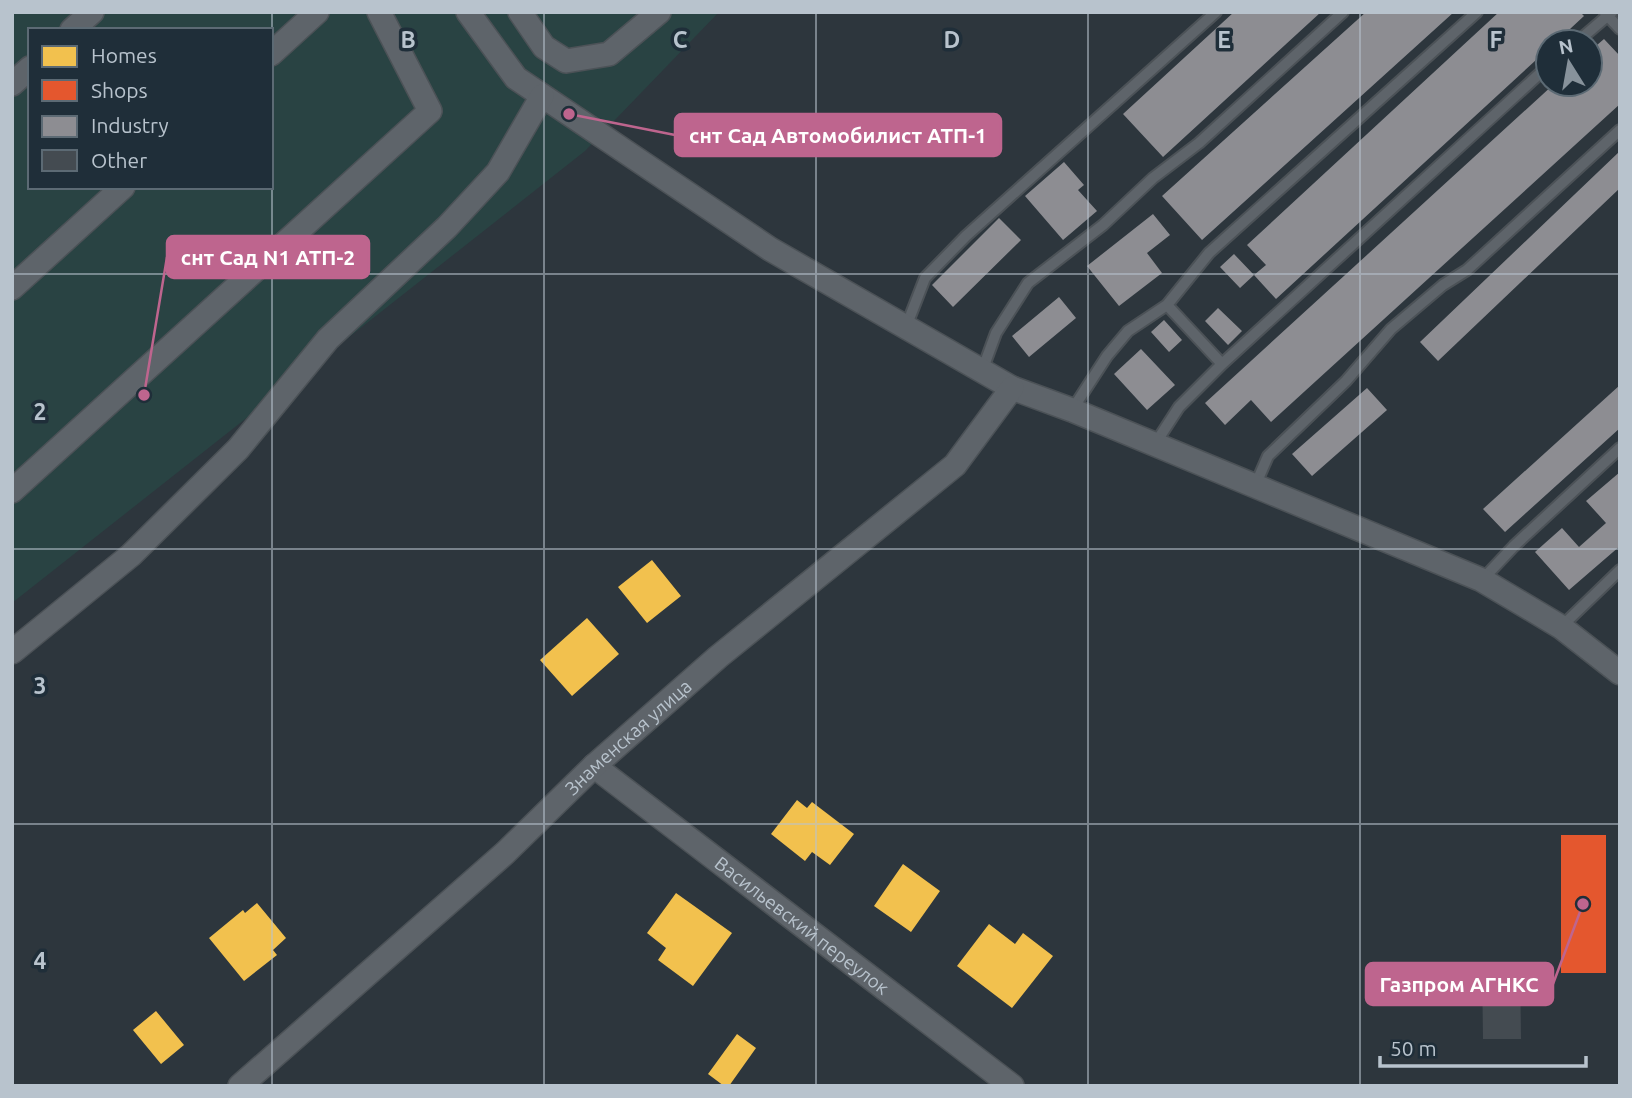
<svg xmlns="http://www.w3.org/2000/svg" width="1632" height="1098" font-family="Ubuntu,sans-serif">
	<rect width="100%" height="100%" fill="#2d363d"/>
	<path fill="#294343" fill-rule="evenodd" d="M12,12H719L585,151L12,603ZM30,30H271V187H30Z"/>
	<path fill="#f2c14e" d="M652,560L681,596L647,623L618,587Z
		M587,618L619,654L572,696L540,660Z
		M797,800L807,808L812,802L854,834L830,865L812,852L805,861L771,834Z
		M903,864L940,891L911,932L874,906Z
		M676,893L732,933L693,986L658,960L666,948L647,933Z
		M257,903L286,938L273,950L277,955L244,981L209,938L243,910L245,913Z
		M989,924L1015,944L1023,933L1053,956L1012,1008L957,966Z
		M156,1011L184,1045L161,1064L133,1030Z
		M737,1034L756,1048L729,1086H724L708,1074Z"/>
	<path fill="#e4572e" d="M1561,835H1606V973H1561Z"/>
	<path fill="#8d8d92" d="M1234,12H1321L1163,157L1123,114Z
		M1366,12H1454L1202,240L1162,196Z
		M1499,12H1580L1584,16L1556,42H1548V49L1276,299L1254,275L1266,265L1247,245Z
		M1604,39L1620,56V104L1271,422L1251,400L1225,425L1205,403L1554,84H1590V51Z
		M1620,151V188L1438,361L1420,342Z
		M1064,162L1084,185L1078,190L1097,211L1063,240L1025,196Z
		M1153,214L1170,235L1147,253L1162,273L1119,306L1087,266Z
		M999,218L1021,240L953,307L932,285Z
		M1234,254L1254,275L1240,288L1220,267Z
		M1059,297L1076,318L1029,357L1012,336Z
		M1218,308L1242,331L1228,345L1205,321Z
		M1164,320L1182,340L1169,352L1151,332Z
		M1141,349L1175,385L1147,410L1114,374Z
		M1620,385V428L1505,532L1483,509Z
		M1367,388L1387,410L1312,476L1292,454Z
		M1620,472V546L1569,590L1535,552L1562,528L1579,547L1606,523L1586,501Z"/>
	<path fill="#444b51" d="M1482,962H1520L1521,1039H1483Z"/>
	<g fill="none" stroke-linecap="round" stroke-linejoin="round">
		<defs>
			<path id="lane" d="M1605,13L1620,29
				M1577,42L1612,12
				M1167,305L1222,364
				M906,327L925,278L966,236L1216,12
				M982,371L996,333L1028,283L1103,225L1153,178L1199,143L1343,12
				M1072,410L1107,356L1128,331L1167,305L1209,253L1477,12
				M1155,444L1179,407L1222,364L1548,66
				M1255,486L1268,456L1346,381L1391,329L1443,285L1467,270L1620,130
				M1482,580L1514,546L1620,448
				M1561,627L1620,570"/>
			<g id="street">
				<path d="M468,12L516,78L770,249L1012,388L1072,410L1482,580L1561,627L1620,673"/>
				<path d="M520,12L544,47L566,61L609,54L659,12"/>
				<path d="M72,30L92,12"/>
				<path d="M271,54L317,12"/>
				<path d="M12,84L30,68"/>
				<path d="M12,288L123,187"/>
				<path d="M12,491L430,111L379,12"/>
				<path d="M12,652L131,555L238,449L328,339L447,227L498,172L542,96"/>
				<path id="s1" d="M594,766L1012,1086"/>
				<path id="s2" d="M240,1086L505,853L594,766L718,657L955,465L1012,388"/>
			</g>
		</defs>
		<use href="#lane" stroke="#4c5257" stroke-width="14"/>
		<use href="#street" stroke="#4c5257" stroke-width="26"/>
		<use href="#lane" stroke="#5e646a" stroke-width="10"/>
		<use href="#street" stroke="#5e646a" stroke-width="23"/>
	</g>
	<path fill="none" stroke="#b8c3cd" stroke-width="2" stroke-opacity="0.55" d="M272,12V1086M544,12V1086M816,12V1086M1088,12V1086M1360,12V1086M12,274H1620M12,549H1620M12,824H1620"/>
	<g text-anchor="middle" stroke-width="7" stroke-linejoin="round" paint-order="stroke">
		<g font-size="19" fill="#b8c3cd" stroke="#1f2e39">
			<text dy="7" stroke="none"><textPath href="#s2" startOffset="522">Знаменская улица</textPath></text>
			<text dy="7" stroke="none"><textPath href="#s1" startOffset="262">Васильевский переулок</textPath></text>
		</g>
	</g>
	<g font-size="23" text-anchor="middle" font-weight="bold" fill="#b8c3cd" stroke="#1f2e39" stroke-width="7" stroke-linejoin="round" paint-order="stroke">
		<text x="408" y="48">B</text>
		<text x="680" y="48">C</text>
		<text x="952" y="48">D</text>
		<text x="1224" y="48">E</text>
		<text x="1496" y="48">F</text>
		<text x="40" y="420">2</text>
		<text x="40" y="694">3</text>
		<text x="40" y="969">4</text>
	</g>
	<path fill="none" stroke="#be658e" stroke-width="2.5" d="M569 114L675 135M144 395L167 257M1583 904L1553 984"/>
	<g fill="#be658e" stroke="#1f2e39" stroke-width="2.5">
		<circle cx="569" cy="114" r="7"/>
		<circle cx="144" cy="395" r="7"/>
		<circle cx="1583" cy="904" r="7"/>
	</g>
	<g fill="#be658e" stroke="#be658e" stroke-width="2.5">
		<rect x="675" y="114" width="326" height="42" rx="7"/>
		<rect x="167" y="236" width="202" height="42" rx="7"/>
		<rect x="1366" y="963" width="187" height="42" rx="7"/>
	</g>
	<g font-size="21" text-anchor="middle" font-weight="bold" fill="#fff">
		<text x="838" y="143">снт Сад Автомобилист АТП-1</text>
		<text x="268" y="265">снт Сад N1 АТП-2</text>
		<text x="1459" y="992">Газпром АГНКС</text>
	</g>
	<rect width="1632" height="1098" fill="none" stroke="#b8c3cd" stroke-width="28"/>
	<rect x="28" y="28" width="245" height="161" fill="#1f2e39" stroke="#5c6a74" stroke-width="2"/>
	<rect x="42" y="46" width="35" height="21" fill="#f2c14e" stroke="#5c6a74" stroke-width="2"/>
	<text x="91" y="63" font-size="21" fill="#b8c3cd">Homes</text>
	<rect x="42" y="80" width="35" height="21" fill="#e4572e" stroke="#5c6a74" stroke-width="2"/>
	<text x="91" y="98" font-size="21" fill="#b8c3cd">Shops</text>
	<rect x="42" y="116" width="35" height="21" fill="#8d8d92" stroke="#5c6a74" stroke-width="2"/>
	<text x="91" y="133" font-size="21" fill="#b8c3cd">Industry</text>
	<rect x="42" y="150" width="35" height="21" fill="#444b51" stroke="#5c6a74" stroke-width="2"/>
	<text x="91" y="168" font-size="21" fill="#b8c3cd">Other</text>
	<g transform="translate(1569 63) rotate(349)"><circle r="33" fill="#1f2e39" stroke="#5c6a74" stroke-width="2"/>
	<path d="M0-5L12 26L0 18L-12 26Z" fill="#87929b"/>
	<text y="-10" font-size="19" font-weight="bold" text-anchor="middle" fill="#b8c3cd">N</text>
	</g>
	<path d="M1380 1056v10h206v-10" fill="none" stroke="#b8c3cd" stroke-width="3.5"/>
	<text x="1390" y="1056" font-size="21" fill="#b8c3cd" stroke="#1f2e39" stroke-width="5" paint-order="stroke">50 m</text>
</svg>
